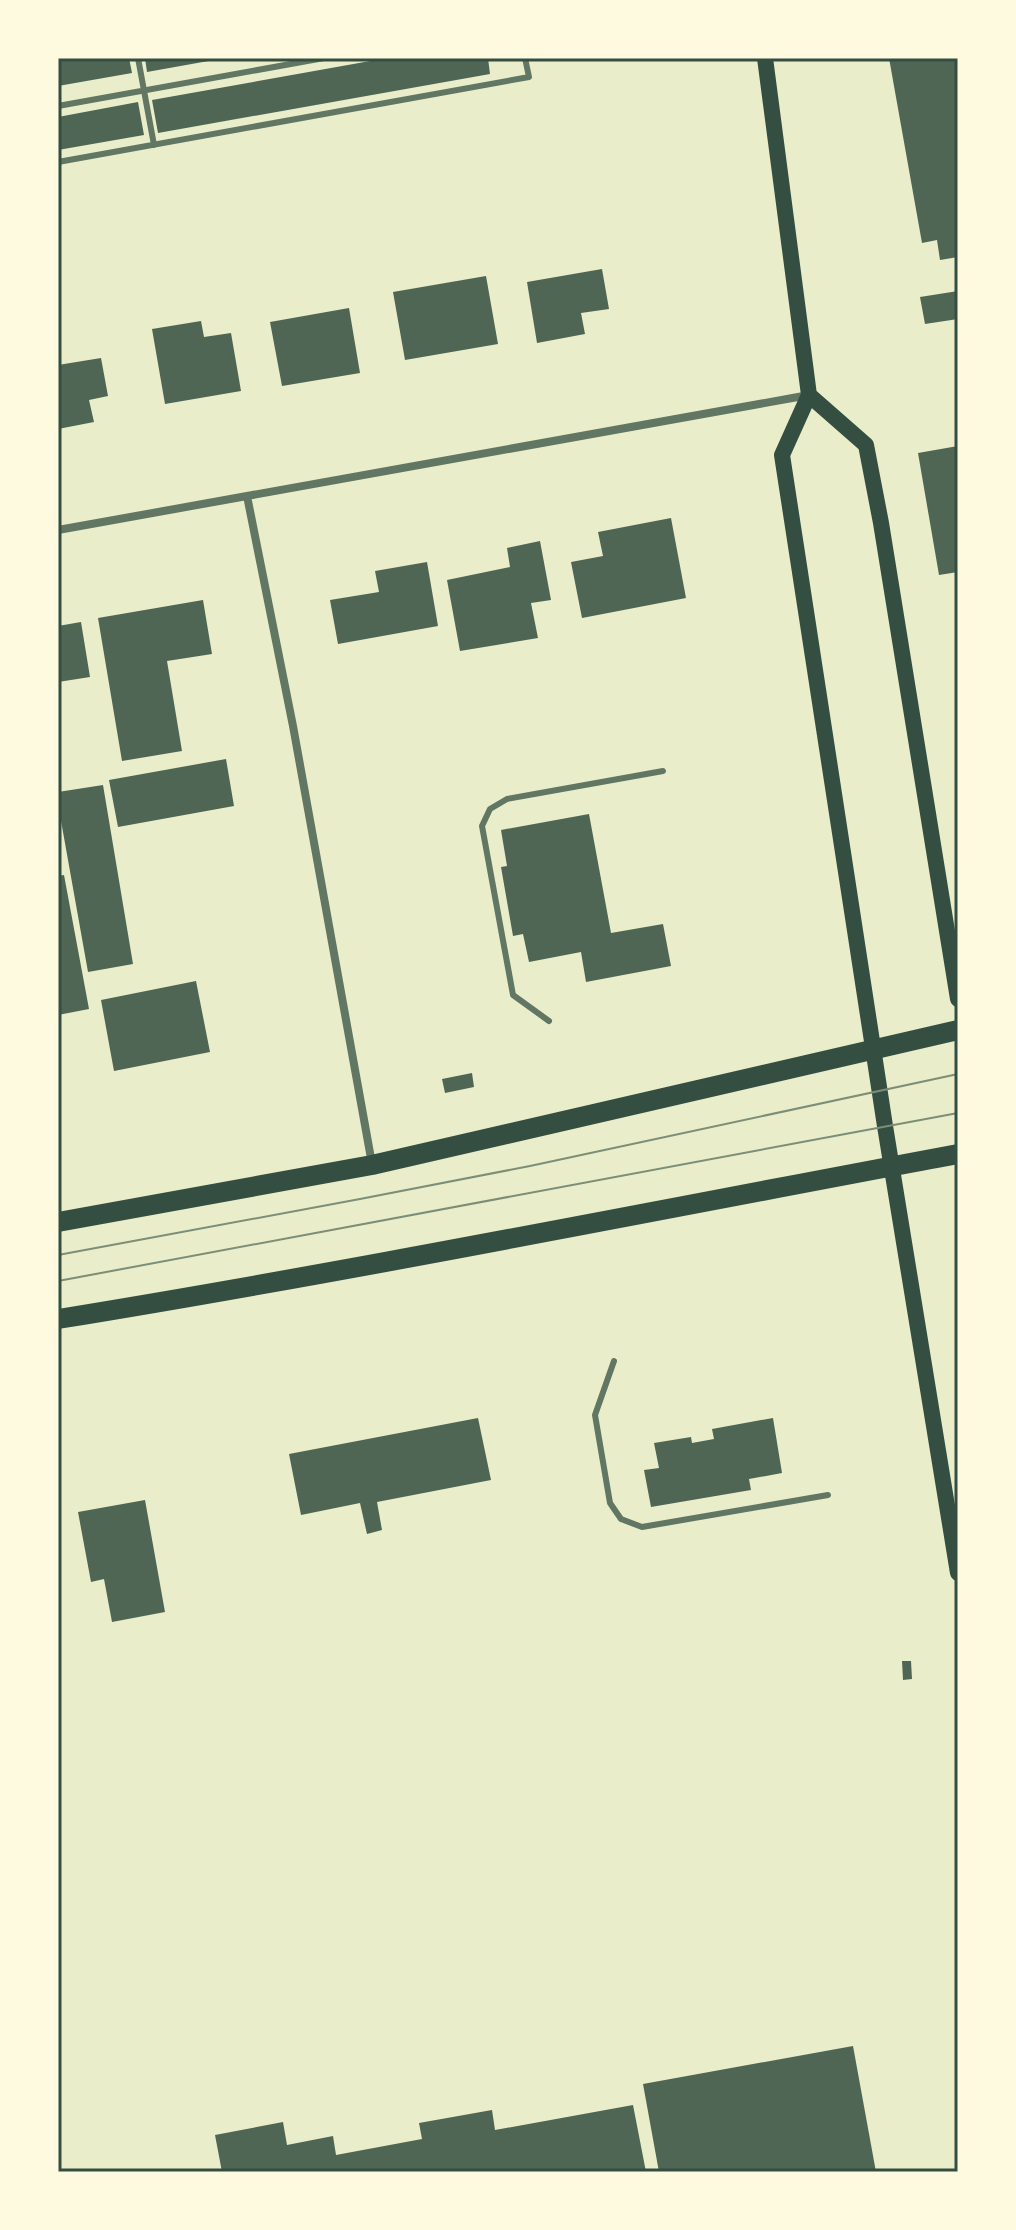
<svg xmlns="http://www.w3.org/2000/svg" width="1016" height="2230" font-family="'Work Sans',sans-serif">
	<rect width="100%" height="100%" fill="#e9edc9"/>
	<path fill="#4f6655" d="M58,58H129L132,73L58,86Z
		M145,58H214V60L147,72Z
		M387,58H488L490,74L158,133L152,100Z
		M889,58H958V257L940,260L937,240L922,243Z
		M138,102L144,135L58,150V117Z
		M602,269L609,309L581,313L585,334L537,343L527,282Z
		M486,276L498,344L405,360L393,292Z
		M958,291V319L925,324L920,297Z
		M349,308L360,373L282,386L270,322Z
		M201,321L204,337L231,333L241,391L165,404L152,329Z
		M101,358L108,396L89,400L94,422L58,429V365Z
		M958,446V572L939,575L918,453Z
		M671,518L686,598L582,618L571,562L603,556L598,532Z
		M540,541L551,600L531,603L538,638L460,651L447,580L510,567L507,548Z
		M427,562L438,626L338,644L330,600L379,592L375,571Z
		M203,600L212,654L167,661L182,751L122,761L98,618Z
		M81,622L90,677L58,682V626Z
		M226,759L234,806L118,827L109,780Z
		M103,785L133,964L88,972L58,804V792Z
		M589,814L611,933L663,924L671,966L586,982L581,952L529,962L523,934L513,936L501,867L507,866L501,830Z
		M64,875L89,1009L58,1015V876Z
		M196,981L210,1052L114,1071L101,1000Z
		M472,1073L474,1087L445,1093L442,1079Z
		M478,1418L491,1480L377,1502L382,1530L367,1534L360,1503L301,1515L289,1454Z
		M773,1418L782,1473L749,1479L751,1490L651,1507L644,1470L659,1468L654,1443L691,1437L692,1443L714,1439L712,1429Z
		M145,1500L165,1612L112,1622L104,1579L91,1582L78,1512Z
		M902,1661H911L912,1679L903,1680Z
		M853,2046L876,2172H659L643,2084Z
		M633,2105L646,2172H222L215,2135L283,2122L287,2145L333,2136L336,2155L422,2139L419,2123L492,2110L495,2130Z"/>
	<g fill="none" stroke-linecap="round" stroke-linejoin="round">
		<path stroke="#617663" stroke-width="6" d="M138,58L154,145
			M58,106L324,58
			M58,162L529,77L525,58
			M549,1021L513,995L482,826L490,809L507,799L663,771
			M614,1361L595,1415L610,1503L621,1519L642,1527L828,1495"/>
		<path stroke="#617663" stroke-width="8" d="M247,496L293,726L372,1164
			M58,530L809,395"/>
		<path stroke="#344e41" stroke-width="16" d="M765,58L809,395L782,455L885,1126L958,1573
			M809,395L866,445L881,523L958,999"/>
		<path stroke="#344e41" stroke-width="20" d="M58,1222L372,1165L958,1030
			M58,1319C359,1270 658,1210 958,1154"/>
		<path stroke="#7c8e77" stroke-width="2" d="M58,1255L360,1199L530,1166L958,1074
			M58,1281L958,1113"/>
	</g>
	<rect width="1016" height="2230" fill="none" stroke="#fefae0" stroke-width="120"/>
	<rect x="60" y="60" width="896" height="2110" fill="none" stroke="#344e41" stroke-width="3"/>
</svg>
